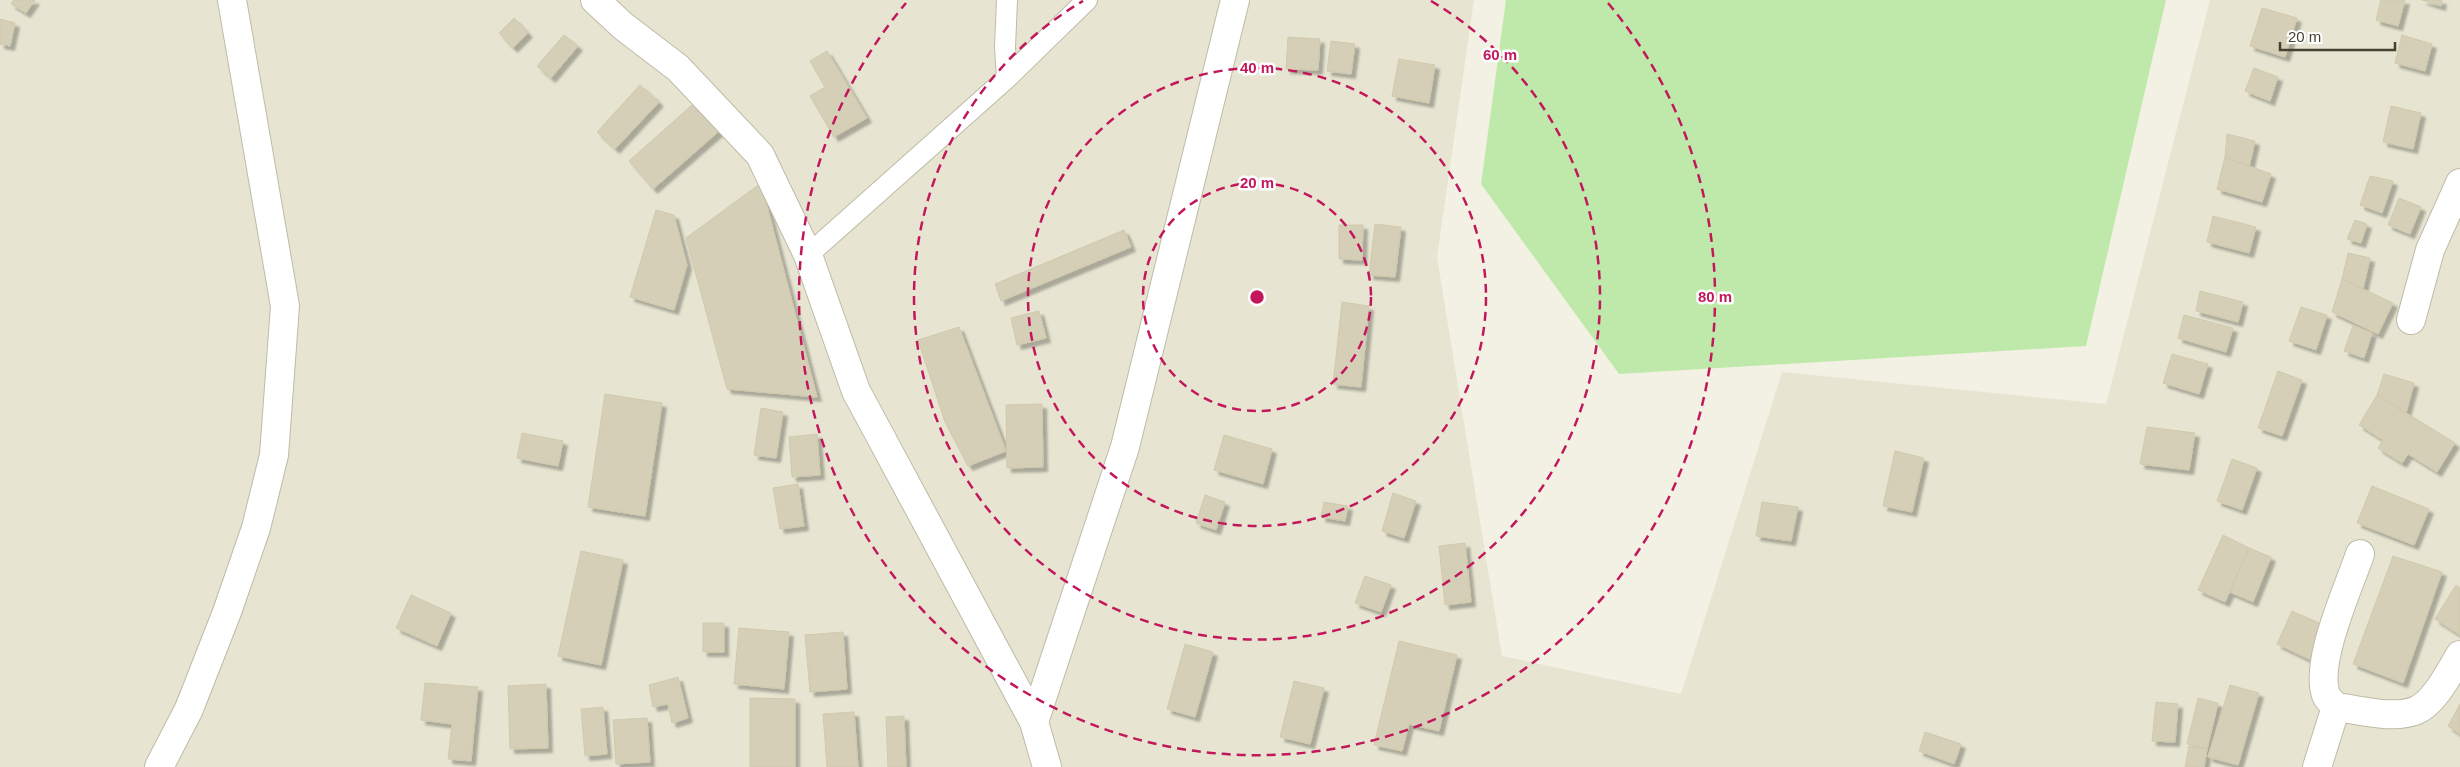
<svg xmlns="http://www.w3.org/2000/svg" width="2460" height="767" font-family="Arial,sans-serif">
	<defs>
		<filter id="shadow"><feDropShadow dx="4.5" dy="4.5" stdDeviation="1" flood-color="#0004"/></filter>
	</defs>
	<rect width="100%" height="100%" fill="#f3f1e3"/>
	<path fill="#e7e5d1" d="M0,0H1474L1437,257L1502,656L1681,694L1782,372L2106,404L2210,0H2460V767H0Z"/>
	<path fill="#bfe9aa" d="M1506,0H2166L2086,346L1619,374L1481,184Z"/>
	<path fill="#d5cfb8" stroke="#d0c9ab" filter="url(#shadow)" d="M14,0H35L26,13L11,4Z
		M2381,0H2405L2398,26L2376,20Z
		M2422,0H2442L2441,6Z
		M2262,8L2297,18L2285,57L2250,46Z
		M514,18L528,33L513,48L499,33Z
		M0,19L15,23L10,46L0,44Z
		M564,35L578,46L551,78L537,66Z
		M2402,35L2432,44L2425,71L2395,63Z
		M1288,37L1320,39L1318,70L1286,69Z
		M1331,41L1355,44L1351,74L1327,71Z
		M827,51L867,118L834,137L810,96L825,87L810,61Z
		M1399,59L1435,65L1429,103L1392,96Z
		M2254,68L2278,77L2270,101L2245,91Z
		M640,85L659,102L615,149L597,132Z
		M701,97L726,125L653,189L629,161Z
		M2391,106L2421,113L2413,149L2383,142Z
		M2227,134L2255,141L2249,167L2225,157Z
		M2225,157L2271,174L2262,202L2217,189Z
		M2370,176L2393,181L2382,213L2360,205Z
		M761,183L817,397L727,389L686,238Z
		M2399,198L2421,207L2410,234L2388,225Z
		M656,210L674,215L687,265L674,310L630,297Z
		M2213,216L2256,227L2249,253L2207,242Z
		M2355,220L2367,224L2361,243L2347,239Z
		M1375,224L1401,227L1395,277L1369,275Z
		M1339,225H1363L1362,260L1339,259Z
		M1124,230L1131,247L1001,301L995,284Z
		M2348,253L2370,258L2363,289L2342,279Z
		M2342,279L2393,303L2378,334L2332,312Z
		M2200,291L2243,302L2238,322L2196,311Z
		M1342,302L1369,306L1361,387L1333,384Z
		M2301,307L2327,315L2316,350L2289,341Z
		M1039,311L1046,338L1017,345L1011,318Z
		M2184,315L2233,328L2226,352L2178,338Z
		M2353,326L2372,333L2364,358L2344,351Z
		M959,327L1006,451L968,466L945,422L918,340Z
		M2172,354L2208,364L2199,394L2163,383Z
		M2278,371L2302,380L2282,436L2258,428Z
		M2384,374L2414,383L2406,413L2377,395Z
		M605,394L662,403L645,516L588,507Z
		M2377,395L2455,443L2437,472L2408,454L2402,463L2378,448L2383,440L2359,425Z
		M1042,404L1043,467L1007,468L1006,405Z
		M761,408L783,412L776,458L754,455Z
		M2147,427L2195,433L2189,470L2140,464Z
		M522,433L563,441L558,466L517,458Z
		M817,434L820,475L792,477L789,437Z
		M1224,435L1272,449L1263,484L1214,470Z
		M1895,451L1924,458L1912,512L1883,506Z
		M2232,459L2257,468L2242,510L2217,501Z
		M798,484L804,526L780,529L773,488Z
		M2372,486L2429,509L2414,545L2357,523Z
		M1393,493L1416,501L1404,538L1382,531Z
		M1205,495L1225,502L1216,530L1196,523Z
		M1324,502L1348,506L1345,521L1321,517Z
		M1762,502L1798,507L1791,541L1756,536Z
		M2223,535L2249,548L2225,602L2198,590Z
		M1465,543L1471,602L1445,605L1439,546Z
		M2249,548L2271,557L2253,602L2230,592Z
		M581,551L623,560L601,665L558,656Z
		M2393,556L2442,572L2403,683L2353,664Z
		M1365,576L1391,585L1381,612L1355,603Z
		M2456,585L2460,588V635L2435,619Z
		M411,595L451,613L437,646L396,628Z
		M2292,611L2328,627L2313,661L2277,644Z
		M703,623H724V652H703Z
		M739,628L789,632L784,689L734,684Z
		M843,632L847,689L810,692L805,635Z
		M1399,641L1457,655L1439,731L1409,724L1402,751L1374,745Z
		M1185,644L1213,652L1195,717L1167,709Z
		M678,677L688,718L672,723L668,704L653,707L649,685Z
		M1294,681L1324,688L1310,744L1280,737Z
		M425,683L478,687L471,761L448,759L452,724L421,720Z
		M546,684L548,748L510,749L508,686Z
		M2230,685L2259,693L2238,765L2208,757Z
		M750,698L795,699V767H750Z
		M2198,698L2218,703L2207,749L2187,744Z
		M2156,702L2178,704L2175,742L2152,741Z
		M2460,704V734L2448,726Z
		M603,707L607,754L585,756L581,709Z
		M854,712L858,767H827L823,714Z
		M904,716L906,767H888L886,717Z
		M647,718L650,762L616,764L613,720Z
		M1925,732L1961,744L1954,764L1919,751Z
		M2189,746L2207,749L2204,767H2185Z"/>
	<g fill="none" stroke-linecap="round" stroke-linejoin="round">
		<defs>
			<path id="service" d="M1007,78L1005,47L1007,0
				M808,255L1007,78L1087,0"/>
			<path id="minor" d="M595,0L623,26L678,68L760,155L808,255L856,391L1034,722L1047,767
				M2411,320L2430,250L2460,183
				M2336,707C2333,703 2328,700 2326,695C2314,662 2349,587 2360,554
				M1034,722L1125,447L1235,0
				M2317,767L2336,707C2361,710 2394,720 2417,710C2435,702 2450,671 2460,655"/>
			<path id="tertiary" d="M159,767L189,709L227,612L256,528L274,455L285,306L232,0"/>
		</defs>
		<use href="#service" stroke="#bebba6" stroke-width="22"/>
		<use href="#minor" stroke="#bebba6" stroke-width="30"/>
		<use href="#tertiary" stroke="#bebba6" stroke-width="30"/>
		<use href="#service" stroke="#fff" stroke-width="20"/>
		<use href="#minor" stroke="#fff" stroke-width="28"/>
		<use href="#tertiary" stroke="#fff" stroke-width="28"/>
	</g>
	<g fill="none" stroke="#c2185b" stroke-width="2.5" stroke-dasharray="9 6">
		<circle cx="1257" cy="297" r="114"/>
		<circle cx="1257" cy="297" r="229"/>
		<path d="M1431 1A343 343 0 1 1 1083 1"/>
		<path d="M1608 3A458 458 0 1 1 906 3"/>
	</g>
	<circle cx="1257" cy="297" r="8" fill="#c2185b" stroke="#fff" stroke-width="2.5"/>
	<g font-size="15" text-anchor="middle" font-weight="bold" fill="#c2185b" stroke="#fff" stroke-width="5" stroke-linejoin="round" paint-order="stroke">
		<text x="1500" y="60">60 m</text>
		<text x="1257" y="73">40 m</text>
		<text x="1257" y="188">20 m</text>
		<text x="1715" y="302">80 m</text>
	</g>
	<path d="M2280 42v8h115v-8" fill="none" stroke="#454233" stroke-width="2.5"/>
	<text x="2288" y="42" font-size="15" fill="#454233" stroke="#ffffff" stroke-width="4" paint-order="stroke">20 m</text>
</svg>
